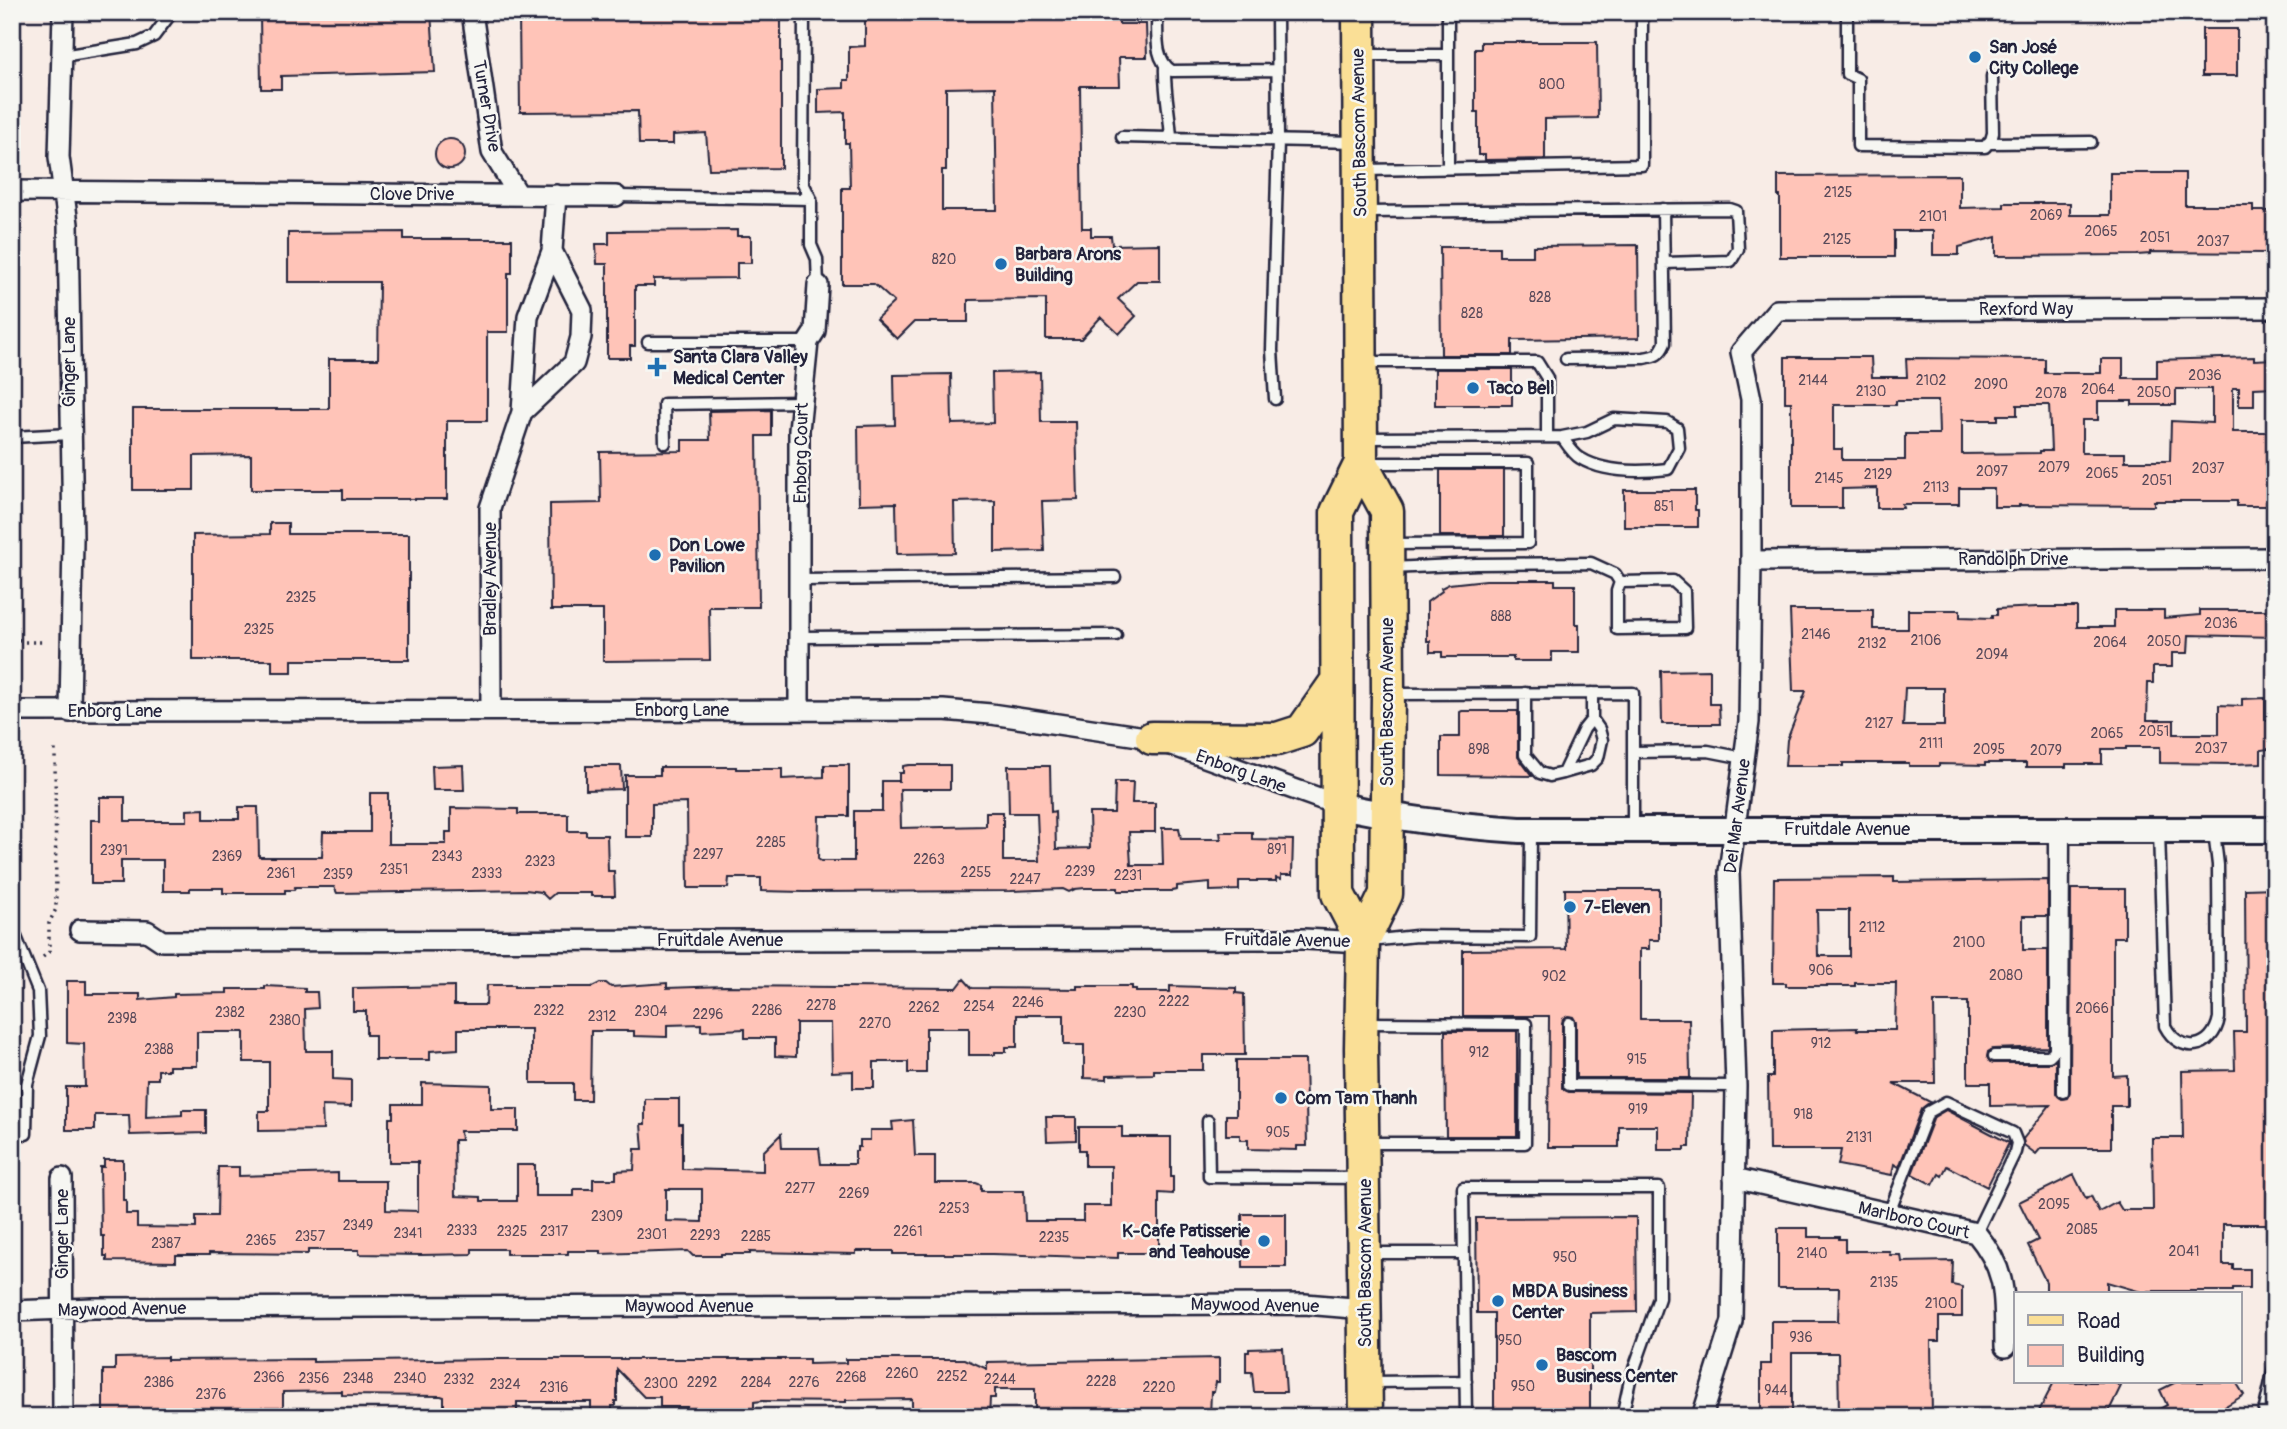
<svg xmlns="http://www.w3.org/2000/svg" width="2287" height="1429" font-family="Pangolin,sans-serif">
	<rect width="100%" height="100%" fill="#f8ece6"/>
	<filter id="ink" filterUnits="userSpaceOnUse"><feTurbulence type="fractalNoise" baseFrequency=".0143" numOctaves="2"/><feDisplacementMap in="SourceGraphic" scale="14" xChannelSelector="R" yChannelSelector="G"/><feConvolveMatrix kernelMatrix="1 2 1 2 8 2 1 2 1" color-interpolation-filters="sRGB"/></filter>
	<g filter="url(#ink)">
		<path fill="#ffc4b8" stroke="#22223b" stroke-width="2" fill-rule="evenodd" d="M260,12H431L435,72L281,76V89H261Z
			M519,12H781V168L709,169L706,133L673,135V144H639L638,111L520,112Z
			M865,12H1119V24H1146L1147,57H1119L1120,86H1080L1082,228H1091V236H1111L1112,245L1160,244V281H1137L1118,299L1136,316L1119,334L1101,317L1081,339H1046V299L968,300V322H914L897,339L876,319L894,302L874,284H842V188H850L849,143H845V112L818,113V89L844,88V80H849V47L865,46ZM995,87L997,210H942V170H946V88Z
			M2202,29H2237V76H2202Z
			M1481,42H1597L1598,118L1545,119V159L1485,160V155H1478V112H1475V49H1481Z
			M435 154a15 15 0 1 1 30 0a15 15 0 1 1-30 0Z
			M2110,173H2185V205H2253V211H2275V239H2267V253L2150,252V254L2137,255L1996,256V237L1959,247V255H1933V231H1894V257H1780V196H1778V176L1960,175V208L2004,207V203H2070V215H2110Z
			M737,230V236H751V263H737V278L654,279V286H635V346H630V358H607V264H597L596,244H609V231Z
			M404,232V239H512V273H508V332H487V421H447V499H343V490H251V455L194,456V490H133V409H329V359H378L379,282H288V233Z
			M1638,245L1639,338L1512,340V355H1441L1440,247H1499V256H1533V246Z
			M1785,357H1871L1872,377H1907L1906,358L2045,359V373H2101V359H2123V378H2157V360L2254,357V360L2274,359L2275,387L2254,388V406H2239V388H2233V432H2275V506H2237V501H2154V506L2019,505V507H1994V488H1959V504H1902L1903,508H1877V488L1842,489V508H1791V402H1785ZM2176,389H2212V423L2171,421L2170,461H2125V453H2082V420H2098V401H2132V405H2176ZM1896,401H1938L1939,434H1905V460H1842V449H1834V405H1896ZM2017,405H2049L2051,451H2040V453L1962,454V420H1998V415H2017Z
			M1435,369H1512V405H1435Z
			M1040,372L1041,422H1076L1078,500L1042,501L1044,551L995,552V501L954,502L955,553L897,554L896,503L859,504L858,426L895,425L894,375L951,374L952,424L993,423L992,373Z
			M771,410V436H757L759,607H709L710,660L603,661V610H551L550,504L601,503L600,452L682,451V440H710L709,411Z
			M1440,470H1504V536H1440Z
			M1624,490H1695V510H1698V527H1624Z
			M270,523H288V534H409V660H292V672H272V660H193V535L270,534Z
			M1486,580H1555V585H1575V624H1579V652H1552V661H1513V657H1442V652H1430V641H1427V602L1442,591L1441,588L1449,584Z
			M2038,607H2077V627H2114V610H2164V618L2200,615V610H2275V637L2189,635L2188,653H2172V667H2153V683H2148L2147,720H2174V734H2219V705L2242,706V699L2265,698V720H2275V748L2261,750V763L2234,764L2160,763V747H2126V749H2102V764H2066V767H2026V763H1985V765L1939,764V766H1909V763H1843V766H1785L1787,740L1806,691H1793L1790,610H1873V629H1908V610H1960V617L1992,618V615H1997V609ZM1905,688H1944V726H1903Z
			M1710,670V704H1719L1720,724H1662L1661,671Z
			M1462,711H1518V757L1532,776L1441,775V737H1460V712Z
			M463,765L464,790H433L432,766Z
			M824,765H849V816H819L818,859L821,861H854V811H882V781H899V773H903V766L909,765H950V789H900L901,828L986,826V812H1003V861H1039L1037,813H1009L1008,766H1050L1051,812L1055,811L1056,849L1090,848L1089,813H1114L1115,782H1133L1132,803H1155V832H1129L1131,865H1163L1162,828H1179L1181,839H1221L1220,832H1252V839L1293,840L1292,875H1281V879L1276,878V881H1239V890L1210,891V883L1177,886V890L1172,891H1118V888H1085L1075,889L1069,892L1063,889L1011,891L803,892L761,891V878H729L728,888H688L687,803L652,804V837H625V775H660V767H736V769H782V779L824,777Z
			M586,766H621L622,789L586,790Z
			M370,793H388V844H446V832H451V808L518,809V814H568V831H586V835H607L608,871H614L615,896H591V893H555L548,899L541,892L526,890L337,893L334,887H295L294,890H285V893H223V888H190V891H163V860H121V884H91V820H100V797H125V821H187V810L204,809V819H239V807H258L259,857H322L323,832H370Z
			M1894,877V882L2048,880V916H2023V950H2048V1047L1993,1049L1988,1052L1987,1057L1990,1062L1994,1063H2049L2056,1060V1093L2062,1099L2067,1098L2070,1092L2071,889H2125V937H2113V1076L2127,1075V1106H2111V1148H2041L2036,1154L2024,1145L2023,1139L2050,1105L1990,1106V1083H1968V1002H1934L1935,1083H1893L1930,1102L1921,1109L1899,1167L1894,1164L1892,1175L1838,1165L1841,1150H1769L1768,1077H1773V1030L1857,1028V1030H1895L1896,983H1855V986H1786V983H1773L1774,878ZM1817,910H1849V956H1818Z
			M2275,888V1224H2223V1265H2233V1269H2250V1288H2233V1291H2149L2148,1294L2107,1282V1294H2046V1282L2028,1245L2038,1240L2019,1202L2074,1175L2086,1199L2091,1196L2099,1212L2117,1202L2122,1210H2153L2152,1138H2183L2182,1071L2235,1070L2234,1032H2246L2245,889Z
			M1565,889H1659V940H1649V949H1640V1019H1689L1690,1078H1576V1022L1573,1017L1568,1016L1563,1019L1562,1023V1088L1569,1092L1691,1093L1690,1147H1685V1150H1658V1126H1619V1147H1548L1549,1016H1463V950L1566,949Z
			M964,979L972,988L1077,989V986H1132V989H1136V992H1170V986L1236,988V993L1244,994L1245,1055H1203V1070H1154V1074L1107,1075V1079L1084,1078V1045H1064V1015H1017V1047H1006V1052H995V1055H969V1028H926V1073H908V1062H874V1088H853V1071L832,1072L831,1023H796V1057L775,1056V1038H745V1029L701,1031V1024L667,1025V1037L634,1036V1031H591L590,1100H573V1083H531V1029H458V1049L430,1051V1060H375V1035H366V1011H353V988L454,986V1005H486L487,985H515V987H592L600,983H606L611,987L667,983V988L725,986L957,988Z
			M67,981H86V994H140V1000L174,997V994L227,993V989H265V986L305,988V992H317L318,1008L305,1009L306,1051H333V1079L351,1080V1107L322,1106L323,1130L259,1131V1111H269V1062H244V1032H197V1066H169V1070H158V1079H147L146,1117L182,1115V1110H206V1133L130,1135L129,1115H95V1130H66V1087H85L84,1044L67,1043Z
			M1445,1031H1517V1136H1446Z
			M1236,1060H1305L1307,1146H1297V1150L1248,1149V1140H1240V1135H1226V1115H1236Z
			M422,1083L491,1085V1109H518V1131H460L461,1140H454L455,1196L481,1197V1201H517V1165H535V1196H574V1189H593V1179H616V1171L634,1170L635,1149H643L641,1124H645V1099H679V1124H682V1169L763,1171V1152L781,1134L782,1148H819L821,1164H855V1151H857V1147H860V1140H870V1130H893L892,1122L913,1120L915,1156H935V1183H976L981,1185V1191H1024L1025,1221H1083V1206H1111V1166H1085V1150H1079V1127H1122V1137H1171V1177H1173V1194L1159,1193V1253H1118V1258L992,1254H893V1251H856V1254L750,1252V1254H721V1256H693L688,1251L601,1254V1251H568V1254H506V1249H472V1254L421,1255L359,1254V1250H308V1254L209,1253V1255H176V1262L107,1261V1256H104V1236H101L100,1167H104V1160H123V1200H126V1214H137V1227L196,1228V1216H217L218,1167H239V1176L338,1173V1181H386V1210L418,1211V1162H389V1118H393V1104H422ZM666,1189H702V1222L666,1221Z
			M1946,1110L2009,1143L1987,1187L1947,1166L1942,1176L1939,1174L1933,1185L1912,1174L1934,1117Z
			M1046,1117H1076V1140L1047,1141Z
			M1242,1214H1286V1267H1243Z
			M1636,1217L1637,1312L1590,1313V1417H1494V1313H1477L1476,1218Z
			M1778,1228H1808V1237H1839V1239H1845V1251H1889L1890,1255H1901L1902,1262L1953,1261L1952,1285L1962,1287V1317H1939V1341H1931L1932,1417H1839L1838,1353H1792V1417H1761V1364H1771V1321H1838L1839,1288H1778Z
			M1283,1348L1286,1392H1254L1252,1372H1246V1352H1249V1349Z
			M167,1357V1360L313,1359V1362L491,1359H809V1364L846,1363V1359H965L987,1369V1362L1219,1358V1382H1216L1214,1392H1211L1210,1417H1109V1409H1073V1417H1035V1389H995V1398H990L989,1417H912V1399L846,1400V1402L762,1401L754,1402V1411H733V1417H687V1407H660V1397H644L617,1369V1401H615V1406H612V1416L610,1417H591V1402H517V1413H504V1417H466V1414H444V1397L441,1396L342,1395V1391L283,1392V1417L103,1415V1370H115V1358Z
			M2054,1382H2113L2121,1386L2106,1417H2036Z
			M2176,1382H2236L2244,1395L2207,1417H2145L2167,1405L2160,1390Z"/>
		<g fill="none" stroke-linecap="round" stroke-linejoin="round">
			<defs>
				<path id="service" d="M804,12L803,183L811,199V245L817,259L818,285
					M1157,12C1158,32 1153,59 1172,71L1277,70
					M1448,12V168
					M1847,12V74L1858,79V146L1985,147L1991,140L1993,133L1992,76
					M1364,55H1448
					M62,56L137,44L154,36L172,12
					M1165,67C1164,91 1170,114 1171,139
					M1122,137L1356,142
					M1988,143L2091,142
					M1364,170L1642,165V12
					M616,196L811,199
					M1363,212L1730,209L1736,211L1738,249L1731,261L1664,263
					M648,342H808
					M1566,359L1644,358C1656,356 1660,355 1665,343L1663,209
					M1364,362H1537L1547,378V437
					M1275,399L1272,350L1278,141L1277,12
					M12,437L70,434
					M1365,438L1562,437L1587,432L1614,419L1667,422L1677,428L1679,448L1668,469C1642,472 1604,473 1580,458C1573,454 1567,444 1562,437
					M665,443L664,404L802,402
					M1368,463H1528V543L1391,544
					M1391,568L1476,564L1591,563L1615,574L1620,582L1673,581L1684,591L1685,628L1617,629V591L1620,582
					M800,580L1115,577
					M800,637L1116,635
					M1525,693V755L1540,773L1550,776L1563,773L1591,765L1598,758L1602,740L1599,729L1592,719
					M1390,694L1633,693V831
					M1633,752L1708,751L1744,758
					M1563,773L1584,729L1592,719V693
					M2159,831L2165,1026C2180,1055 2213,1050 2219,1018L2218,865L2214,831
					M12,927L38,991L40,1036L27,1084L26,1134
					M1370,941L1416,936L1530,937L1531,832
					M1366,1023L1526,1024L1525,1143H1368
					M1569,1023V1085L1736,1086
					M1994,1056H2049L2055,1050V831
					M2063,1092L2064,831
					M1208,1121L1209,1177L1360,1178
					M1889,1213L1928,1112L1946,1102L2013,1133L2017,1143L2015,1152L1976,1233
					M1368,1253H1464
					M1370,1382L1466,1381
					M1466,1417L1463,1188H1659V1298L1630,1380L1622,1417
					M2263,1417L2275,1364"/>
				<path id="minor" d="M63,12L59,157L68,224L73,539L70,712
					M472,12L492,152L518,194
					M12,191L616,196
					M522,412L574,363L581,337L582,310L552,251
					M1751,561L2275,558
					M491,710L490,508L522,412L528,316L552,251L556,195
					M799,710V430L808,342L815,331L818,285
					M12,711L943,710L991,714L1152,738L1338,805
					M80,930L147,931L162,941L1304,939L1363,942
					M62,1178L63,1417
					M1734,1178L1976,1233C2009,1273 2004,1298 2005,1347
					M12,1311L93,1308L1305,1304L1365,1309
					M1702,1417L1732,1321L1736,1086L1729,872L1749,722L1751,561V399L1741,352L1777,310L2275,308"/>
				<path id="tertiary" d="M1338,805C1398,819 1459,826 1520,830H2275"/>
				<path id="primary" d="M1359,12L1361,463L1337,512L1338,894L1363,942
					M1361,463L1387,511L1388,694L1386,894L1363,942L1361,1048L1366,1417
					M1152,738L1277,739L1302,731L1337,681"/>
			</defs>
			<use href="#service" stroke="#22223b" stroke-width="15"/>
			<use href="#minor" stroke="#22223b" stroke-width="24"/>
			<use href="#tertiary" stroke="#22223b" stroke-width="30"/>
			<use href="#primary" stroke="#22223b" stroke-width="37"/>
			<path stroke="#22223b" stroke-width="3.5" stroke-dasharray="2 5" stroke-linecap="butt" d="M12,637L25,642H43
				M43,957L49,952V923L56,909L55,749"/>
			<use href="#service" stroke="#f6f6f2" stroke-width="10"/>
			<use href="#minor" stroke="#f6f6f2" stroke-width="19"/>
			<use href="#tertiary" stroke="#f6f6f2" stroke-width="24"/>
			<use href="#primary" stroke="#fadf96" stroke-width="32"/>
		</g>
	</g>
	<g fill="#1f6fb2" stroke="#f6f6f2" stroke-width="2.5">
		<circle cx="1975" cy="57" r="7"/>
		<circle cx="1001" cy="264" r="7"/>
		<path d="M653.5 356.5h7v7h7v7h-7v7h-7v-7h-7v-7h7z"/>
		<circle cx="1473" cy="388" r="7"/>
		<circle cx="655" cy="555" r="7"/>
		<circle cx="1570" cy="907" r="7"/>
		<circle cx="1281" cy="1098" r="7"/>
		<circle cx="1264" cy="1241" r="7"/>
		<circle cx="1498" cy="1301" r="7"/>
		<circle cx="1542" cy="1365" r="7"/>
	</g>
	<g text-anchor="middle" stroke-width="5" stroke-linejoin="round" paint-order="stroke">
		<g font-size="14" fill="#594a5a">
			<text x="1552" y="89">800</text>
			<text x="1838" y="197">2125</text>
			<text x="2046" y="220">2069</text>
			<text x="1933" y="221">2101</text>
			<text x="2101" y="236">2065</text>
			<text x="2155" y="242">2051</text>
			<text x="1837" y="244">2125</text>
			<text x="2213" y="246">2037</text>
			<text x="944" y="264">820</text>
			<text x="1540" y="302">828</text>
			<text x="1472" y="318">828</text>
			<text x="2205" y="380">2036</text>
			<text x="1813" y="385">2144</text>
			<text x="1931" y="385">2102</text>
			<text x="1991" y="389">2090</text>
			<text x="2098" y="394">2064</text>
			<text x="1871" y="396">2130</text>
			<text x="2154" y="397">2050</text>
			<text x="2051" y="398">2078</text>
			<text x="2054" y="472">2079</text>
			<text x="2208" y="473">2037</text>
			<text x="1992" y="476">2097</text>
			<text x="2102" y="478">2065</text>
			<text x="1878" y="479">2129</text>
			<text x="1829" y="483">2145</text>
			<text x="2157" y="485">2051</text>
			<text x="1936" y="492">2113</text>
			<text x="1664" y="511">851</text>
			<text x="301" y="602">2325</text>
			<text x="1501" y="621">888</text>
			<text x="2221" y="628">2036</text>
			<text x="259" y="634">2325</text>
			<text x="1816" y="639">2146</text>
			<text x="1926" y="645">2106</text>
			<text x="2164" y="646">2050</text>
			<text x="2110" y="647">2064</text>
			<text x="1872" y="648">2132</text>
			<text x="1992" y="659">2094</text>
			<text x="1879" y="728">2127</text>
			<text x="2154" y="736">2051</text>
			<text x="2107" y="738">2065</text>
			<text x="1931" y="748">2111</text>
			<text x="2211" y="753">2037</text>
			<text x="1479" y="754">898</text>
			<text x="1989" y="754">2095</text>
			<text x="2046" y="755">2079</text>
			<text x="771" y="847">2285</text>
			<text x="1277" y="854">891</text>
			<text x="114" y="855">2391</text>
			<text x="708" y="859">2297</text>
			<text x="227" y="861">2369</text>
			<text x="447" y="861">2343</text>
			<text x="929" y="864">2263</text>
			<text x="540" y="866">2323</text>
			<text x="394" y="874">2351</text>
			<text x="1080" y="876">2239</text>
			<text x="976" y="877">2255</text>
			<text x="281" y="878">2361</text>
			<text x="487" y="878">2333</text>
			<text x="338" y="879">2359</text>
			<text x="1128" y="880">2231</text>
			<text x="1025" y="884">2247</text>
			<text x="1872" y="932">2112</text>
			<text x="1969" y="947">2100</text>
			<text x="1821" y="975">906</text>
			<text x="2006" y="980">2080</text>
			<text x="1554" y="981">902</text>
			<text x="1174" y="1006">2222</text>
			<text x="1028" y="1007">2246</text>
			<text x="821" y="1010">2278</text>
			<text x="979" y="1011">2254</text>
			<text x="924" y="1012">2262</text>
			<text x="2092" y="1013">2066</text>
			<text x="549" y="1015">2322</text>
			<text x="767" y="1015">2286</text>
			<text x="651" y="1016">2304</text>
			<text x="230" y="1017">2382</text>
			<text x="1130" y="1017">2230</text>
			<text x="708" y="1019">2296</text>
			<text x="602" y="1021">2312</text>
			<text x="122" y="1023">2398</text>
			<text x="285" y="1025">2380</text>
			<text x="875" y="1028">2270</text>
			<text x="1821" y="1048">912</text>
			<text x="159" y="1054">2388</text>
			<text x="1479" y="1057">912</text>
			<text x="1637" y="1064">915</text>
			<text x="1638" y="1114">919</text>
			<text x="1803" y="1119">918</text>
			<text x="1278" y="1137">905</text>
			<text x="1859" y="1142">2131</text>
			<text x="800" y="1193">2277</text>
			<text x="854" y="1198">2269</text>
			<text x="2054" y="1209">2095</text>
			<text x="954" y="1213">2253</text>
			<text x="607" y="1221">2309</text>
			<text x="358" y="1230">2349</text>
			<text x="2082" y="1234">2085</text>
			<text x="462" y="1235">2333</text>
			<text x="512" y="1236">2325</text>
			<text x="554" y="1236">2317</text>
			<text x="908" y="1236">2261</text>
			<text x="408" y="1238">2341</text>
			<text x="652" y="1239">2301</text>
			<text x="705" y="1240">2293</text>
			<text x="310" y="1241">2357</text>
			<text x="756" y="1241">2285</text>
			<text x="1054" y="1242">2235</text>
			<text x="261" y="1245">2365</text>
			<text x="166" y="1248">2387</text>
			<text x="2184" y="1256">2041</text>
			<text x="1812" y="1258">2140</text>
			<text x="1565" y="1262">950</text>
			<text x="1884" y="1287">2135</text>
			<text x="1941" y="1308">2100</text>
			<text x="1801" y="1342">936</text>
			<text x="1510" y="1345">950</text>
			<text x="902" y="1378">2260</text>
			<text x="952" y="1381">2252</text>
			<text x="269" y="1382">2366</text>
			<text x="851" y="1382">2268</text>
			<text x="314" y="1383">2356</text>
			<text x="358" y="1383">2348</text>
			<text x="410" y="1383">2340</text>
			<text x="459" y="1384">2332</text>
			<text x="1000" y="1384">2244</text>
			<text x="1101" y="1386">2228</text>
			<text x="159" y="1387">2386</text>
			<text x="702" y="1387">2292</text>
			<text x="756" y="1387">2284</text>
			<text x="804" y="1387">2276</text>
			<text x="661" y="1388">2300</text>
			<text x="505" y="1389">2324</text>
			<text x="1523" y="1391">950</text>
			<text x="554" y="1392">2316</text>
			<text x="1159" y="1392">2220</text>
			<text x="1776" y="1395">944</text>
			<text x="211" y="1399">2376</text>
		</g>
		<g font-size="18" font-weight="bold" fill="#22223b" stroke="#f6f6f2" text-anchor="start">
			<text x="1989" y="53">San José<tspan x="1989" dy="21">City College</tspan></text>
			<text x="1015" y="260">Barbara Arons<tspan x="1015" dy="21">Building</tspan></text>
			<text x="673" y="363">Santa Clara Valley<tspan x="673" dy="21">Medical Center</tspan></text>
			<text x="1487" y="394">Taco Bell</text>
			<text x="669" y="551">Don Lowe<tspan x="669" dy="21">Pavilion</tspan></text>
			<text x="1584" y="913">7-Eleven</text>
			<text x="1295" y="1104">Com Tam Thanh</text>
			<text x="1250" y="1237" text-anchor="end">K-Cafe Patisserie<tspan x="1250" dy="21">and Teahouse</tspan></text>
			<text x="1512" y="1297">MBDA Business<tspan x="1512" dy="21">Center</tspan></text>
			<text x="1556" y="1361">Bascom<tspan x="1556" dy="21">Business Center</tspan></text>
		</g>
		<g font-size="18" fill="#22223b" stroke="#f6f6f2">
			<text transform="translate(487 106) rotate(80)" y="6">Turner Drive</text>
			<text transform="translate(1359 133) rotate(-91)" y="6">South Bascom Avenue</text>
			<text x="412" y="200">Clove Drive</text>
			<text x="2026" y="315">Rexford Way</text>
			<text transform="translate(69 362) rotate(-90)" y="6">Ginger Lane</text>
			<text transform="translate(801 453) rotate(-89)" y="6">Enborg Court</text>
			<text x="2013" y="565">Randolph Drive</text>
			<text transform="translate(490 579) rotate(-90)" y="6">Bradley Avenue</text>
			<text transform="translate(1387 702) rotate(-90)" y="6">South Bascom Avenue</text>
			<text x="682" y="716">Enborg Lane</text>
			<text x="115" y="717">Enborg Lane</text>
			<text transform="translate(1241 771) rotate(20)" y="6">Enborg Lane</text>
			<text transform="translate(1737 816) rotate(-83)" y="6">Del Mar Avenue</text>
			<text x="1847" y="835">Fruitdale Avenue</text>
			<text x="720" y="946">Fruitdale Avenue</text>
			<text transform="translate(1287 940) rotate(1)" y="6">Fruitdale Avenue</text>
			<text transform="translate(1914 1220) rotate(13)" y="6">Marlboro Court</text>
			<text transform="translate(62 1234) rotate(-90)" y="6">Ginger Lane</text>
			<text transform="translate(1365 1263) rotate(-90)" y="6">South Bascom Avenue</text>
			<text transform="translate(1255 1305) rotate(1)" y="6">Maywood Avenue</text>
			<text x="689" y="1312">Maywood Avenue</text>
			<text transform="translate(122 1309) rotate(-1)" y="6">Maywood Avenue</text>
		</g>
	</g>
	<rect width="2287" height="1429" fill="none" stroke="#f6f6f2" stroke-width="42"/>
	<rect x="21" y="21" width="2245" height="1387" fill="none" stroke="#22223b" stroke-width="2.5" filter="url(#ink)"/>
	<rect x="2014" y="1292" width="228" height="91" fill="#f6f6f2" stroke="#a1a1a9" stroke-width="2"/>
	<rect x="2028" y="1315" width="35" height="10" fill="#fadf96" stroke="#a1a1a9" stroke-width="2"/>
	<text x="2077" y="1328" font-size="21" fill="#22223b">Road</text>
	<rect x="2028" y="1345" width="35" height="21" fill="#ffc4b8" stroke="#a1a1a9" stroke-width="2"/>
	<text x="2077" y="1362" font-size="21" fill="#22223b">Building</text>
</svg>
